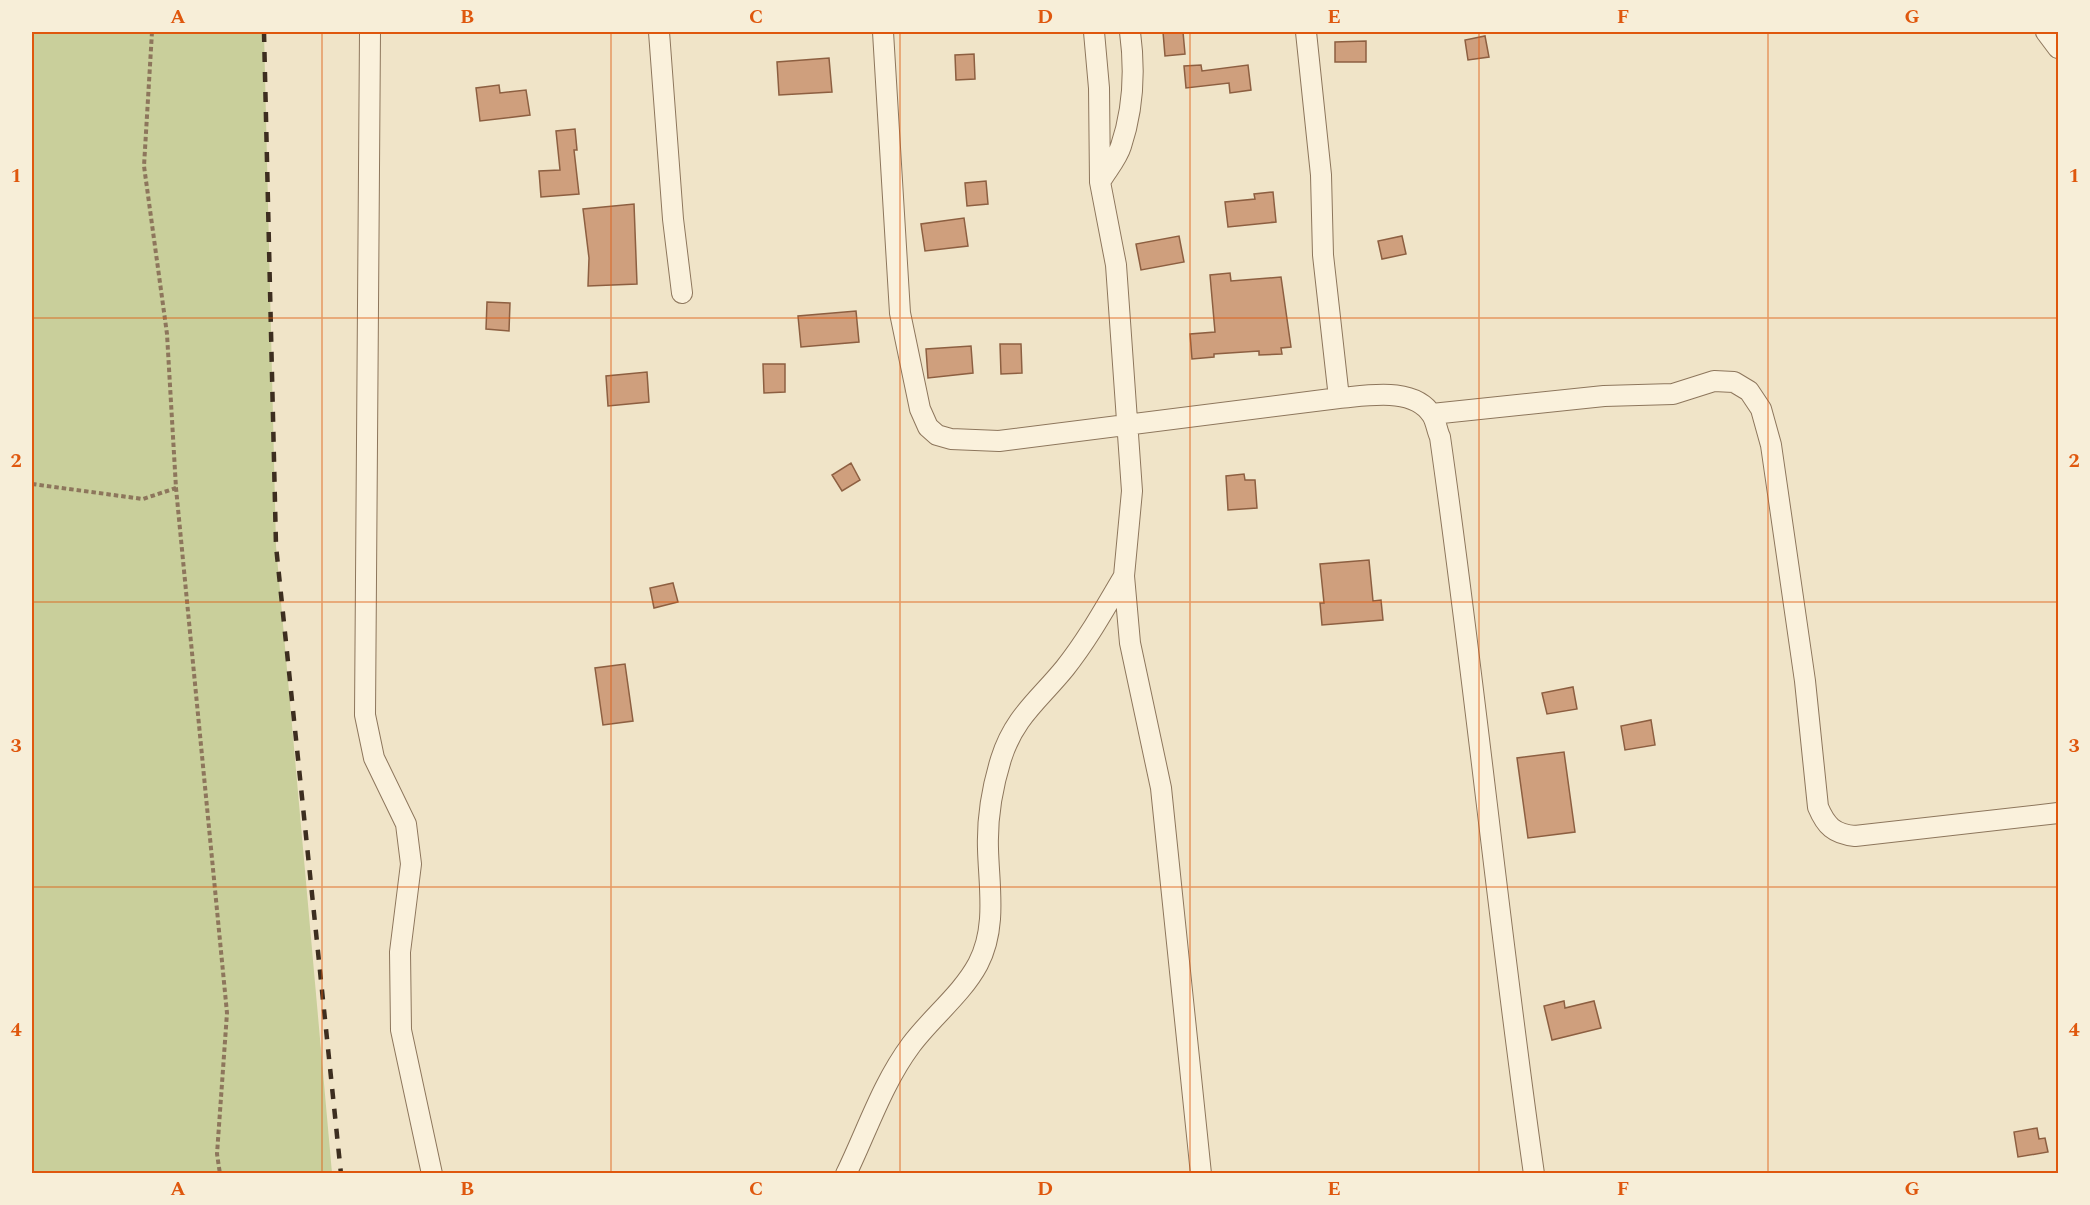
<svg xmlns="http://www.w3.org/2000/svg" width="2090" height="1205" font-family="Spectral,serif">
	<rect width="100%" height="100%" fill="#f0e4c8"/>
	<path fill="#c9cf9b" d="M32,32H264L276,546L332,1173H32Z"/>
	<path fill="#cf9f7d" stroke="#8d5f41" stroke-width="1.5" d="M1163,32H1183L1185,54L1165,56Z
		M1485,36L1489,57L1468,60L1465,40Z
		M1366,41V62H1335V42Z
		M974,54L975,79L956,80L955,55Z
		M829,58L832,92L779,95L777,62Z
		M1201,65L1202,71L1248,65L1251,90L1230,93L1229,83L1186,88L1184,66Z
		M499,85L500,93L526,90L530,115L480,121L476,88Z
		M575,129L577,150H574L579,194L541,197L539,171L560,170L556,131Z
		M986,181L988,204L967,206L965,183Z
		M1273,192L1276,222L1228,227L1225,202L1255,199L1254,194Z
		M634,204L637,284L588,286L589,258L583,209Z
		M964,218L968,246L925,251L921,224Z
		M1179,236L1184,262L1141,270L1136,244Z
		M1402,236L1406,254L1382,259L1378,241Z
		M1230,273L1231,281L1281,277L1291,347L1281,348L1282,354L1259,355V351L1214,354V357L1192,359L1190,334L1215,332L1210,275Z
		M487,302L510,303L509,331L486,329Z
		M856,311L859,342L801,347L798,316Z
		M1000,344H1021L1022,373L1001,374Z
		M971,346L973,373L928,378L926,349Z
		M763,364H785V392L764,393Z
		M647,372L649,402L608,406L606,376Z
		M851,463L860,480L842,491L832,475Z
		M1244,474L1245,480H1255L1257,508L1228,510L1226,476Z
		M1369,560L1373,601L1381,600L1383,620L1322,625L1320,603H1324L1320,564Z
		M673,583L678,602L654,608L650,588Z
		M625,664L633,721L603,725L595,668Z
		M1573,687L1577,709L1547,714L1542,693Z
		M1651,720L1655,745L1625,750L1621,726Z
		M1564,752L1575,832L1528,838L1517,758Z
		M1564,1001L1565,1008L1594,1001L1601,1028L1552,1040L1544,1006Z
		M2037,1128L2039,1139L2045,1138L2048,1152L2018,1157L2014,1132Z"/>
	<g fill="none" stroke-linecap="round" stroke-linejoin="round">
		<defs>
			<path id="street" d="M370,32L365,715L374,758L406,824L411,864L400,952L401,1030L432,1174
				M659,32L673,219L682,293
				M883,32L900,313L920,409L928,427L937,435L951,439L999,441L1339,398C1366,396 1414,386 1432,415C1436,421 1437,431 1440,437C1475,682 1499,929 1534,1174
				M1094,32L1099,88L1100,182L1116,265L1132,491L1124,576L1130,643L1161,788L1201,1174
				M1306,32L1321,175L1323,255L1339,398
				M2046,32L2058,48
				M1100,182C1106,171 1117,159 1121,146C1133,110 1135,69 1130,32
				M1432,414L1604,396L1673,394L1714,381L1734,382L1749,391L1761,409L1771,445L1805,681L1818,807C1826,826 1834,834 1855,836L2058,813
				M846,1174C867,1131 882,1084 911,1045C931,1018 962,994 978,964C997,928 989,887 988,849C987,819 992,788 1001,759C1014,717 1039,700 1065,668C1088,639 1105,608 1124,576"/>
		</defs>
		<use href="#street" stroke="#8d765c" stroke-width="22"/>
		<path stroke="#8d765c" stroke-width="4" stroke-dasharray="4.5 3" stroke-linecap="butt" d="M152,32L144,166L167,334L176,488L227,1013L217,1154L220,1174
			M32,484L143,499L176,488"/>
		<use href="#street" stroke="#faf1dc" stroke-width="20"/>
		<path stroke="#3d2e20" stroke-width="4.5" stroke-dasharray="10 10" stroke-linecap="butt" d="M264,32L276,546L341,1174"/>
	</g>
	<path fill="none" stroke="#df570d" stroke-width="1.5" stroke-opacity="0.55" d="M322,32V1174M611,32V1174M900,32V1174M1190,32V1174M1479,32V1174M1768,32V1174M32,318H2058M32,602H2058M32,887H2058"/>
	<rect width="2090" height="1205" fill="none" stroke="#f7eed8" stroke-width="66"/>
	<rect x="33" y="33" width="2024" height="1139" fill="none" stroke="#df570d" stroke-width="2"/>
	<g font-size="20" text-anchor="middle" font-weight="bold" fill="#df570d">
		<text x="178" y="23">A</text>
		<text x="467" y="23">B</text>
		<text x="756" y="23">C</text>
		<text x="1045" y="23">D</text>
		<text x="1334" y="23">E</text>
		<text x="1623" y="23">F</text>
		<text x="1912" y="23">G</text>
		<text x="16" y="182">1</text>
		<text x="2074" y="182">1</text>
		<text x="16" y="467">2</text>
		<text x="2074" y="467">2</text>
		<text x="16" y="752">3</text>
		<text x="2074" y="752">3</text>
		<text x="16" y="1036">4</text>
		<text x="2074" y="1036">4</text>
		<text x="178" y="1195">A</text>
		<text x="467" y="1195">B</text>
		<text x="756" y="1195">C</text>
		<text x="1045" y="1195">D</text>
		<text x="1334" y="1195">E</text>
		<text x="1623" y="1195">F</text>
		<text x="1912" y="1195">G</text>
	</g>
</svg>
